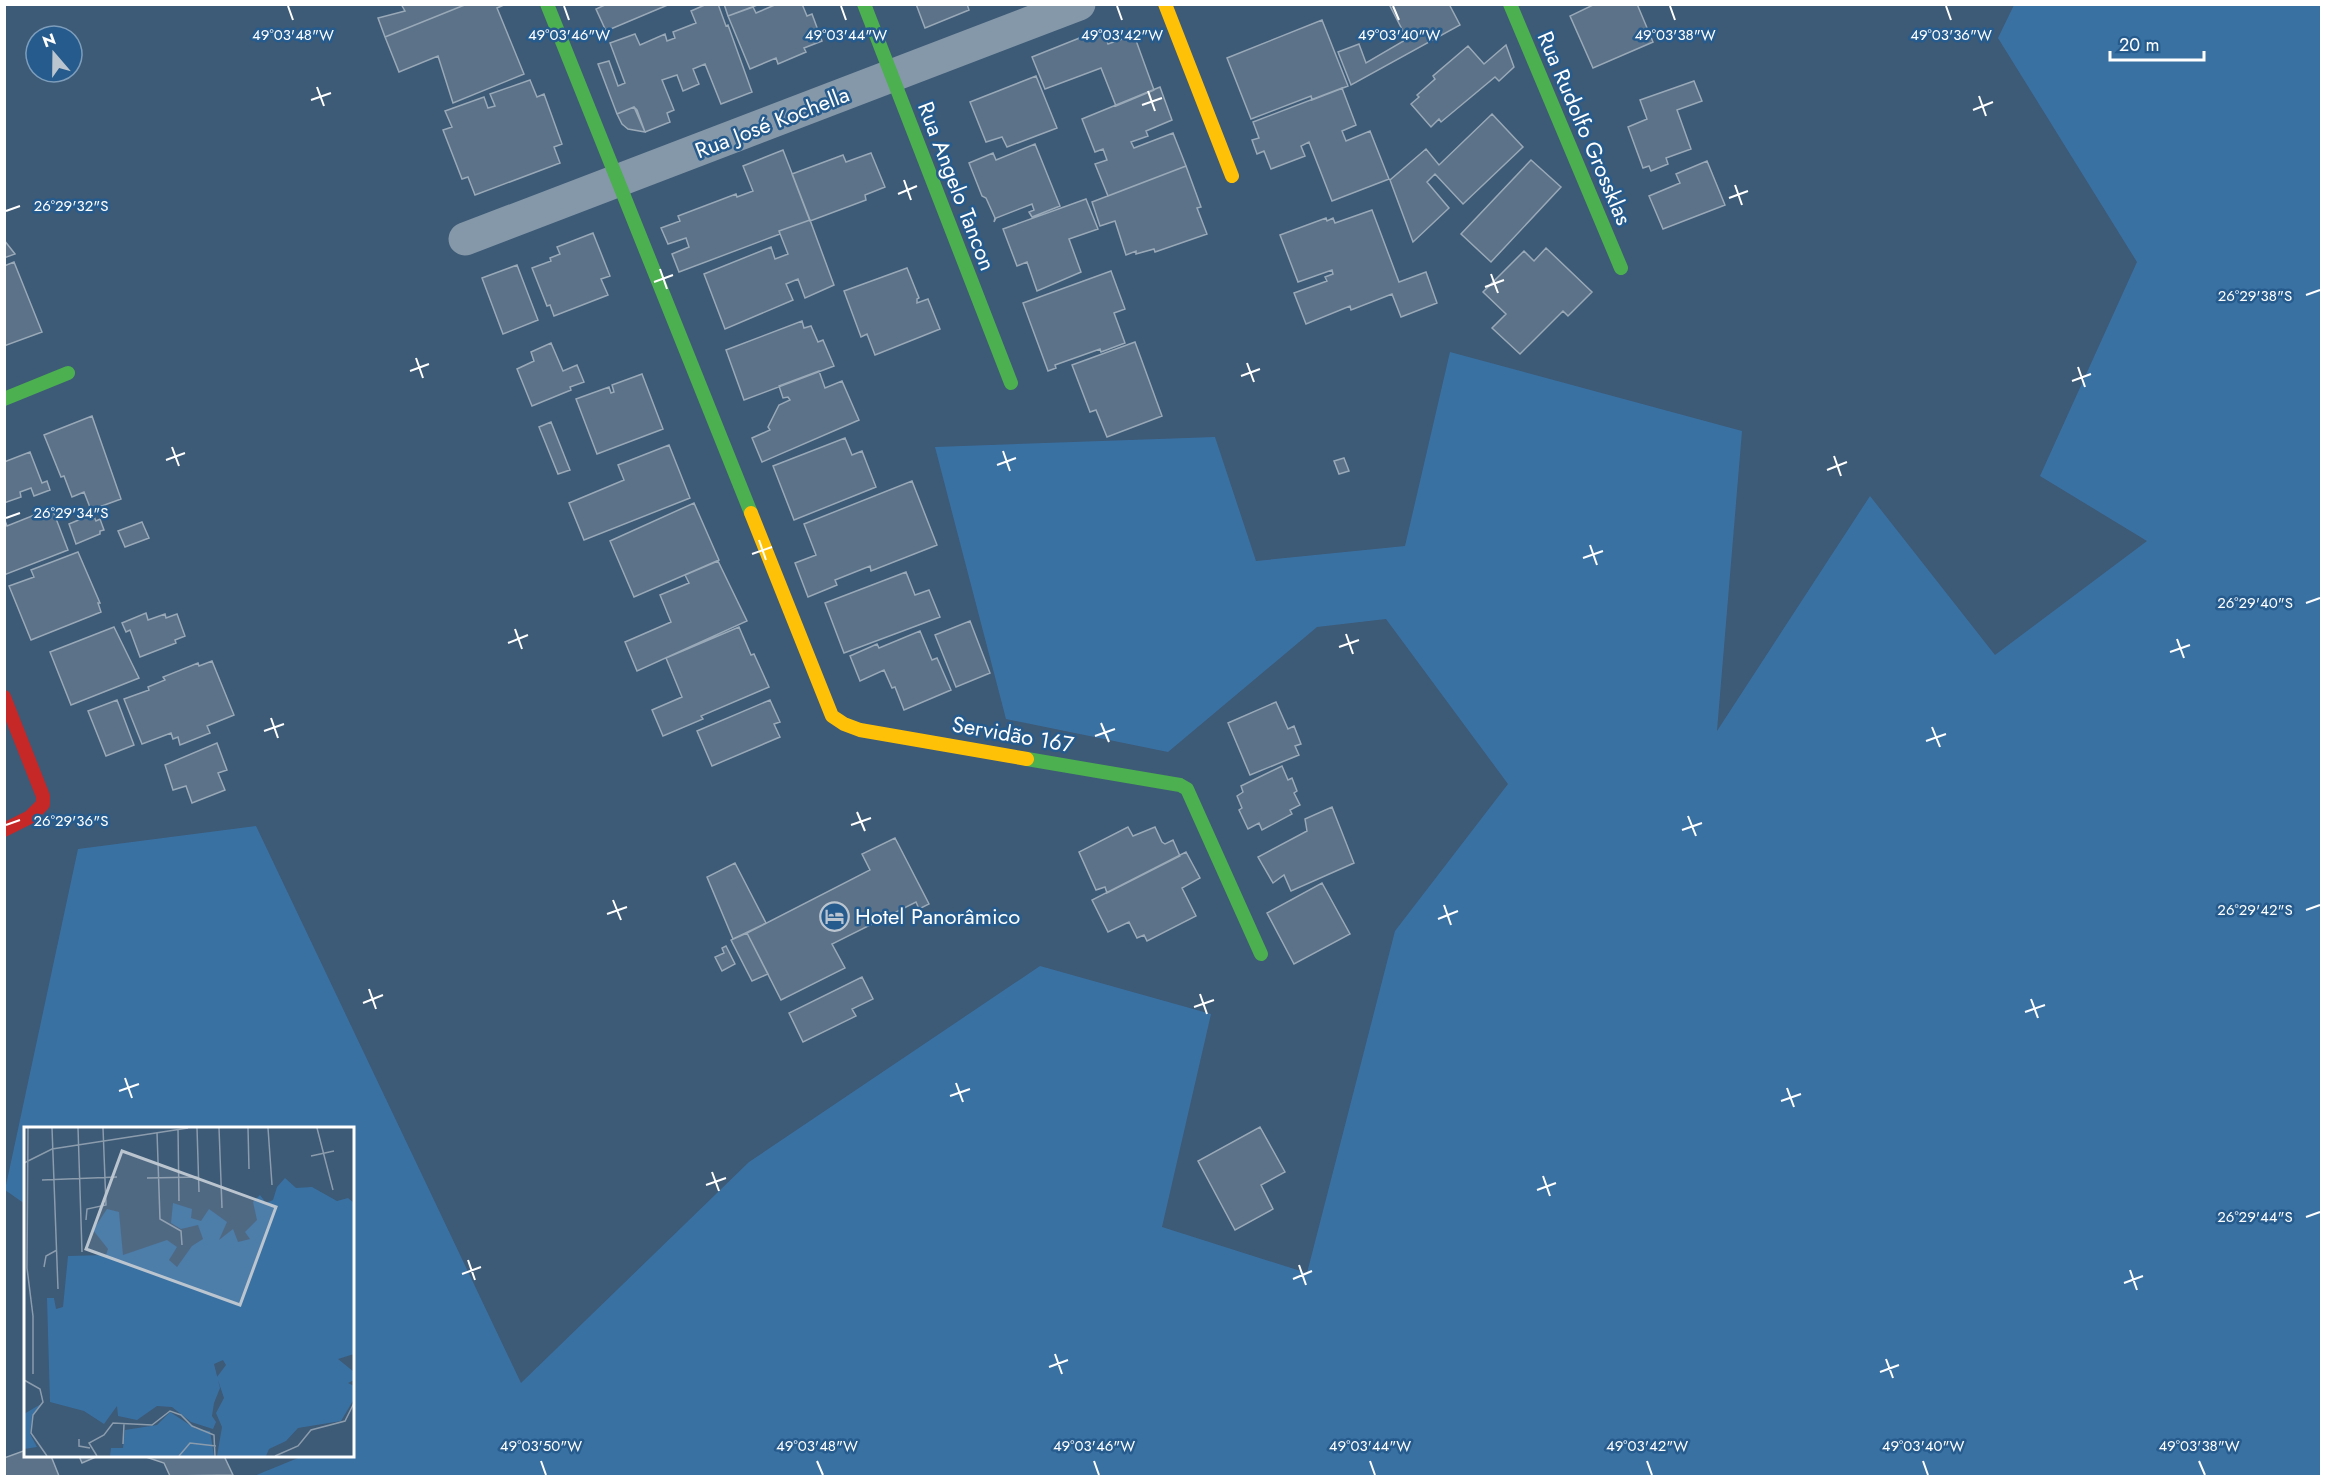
<svg xmlns="http://www.w3.org/2000/svg" width="2326" height="1481" font-family="Jost,sans-serif">
	<rect width="100%" height="100%" fill="#3d5a76"/>
	<path fill="#3a71a3" d="M2014,5H2321V1476H254L298,1458V1456H352V1128H26L25,1204L5,1190L78,849L256,826L521,1383L749,1162L1040,966L1211,1014L1162,1227L1307,1273L1395,931L1508,784L1386,619L1317,627L1168,752L1006,719L935,447L1215,437L1256,561L1405,546L1450,352L1742,431L1717,731L1870,496L1995,655L2147,541L2040,476L2137,262L1998,38Z"/>
	<path fill="#5b7288" stroke="#99a9b8" stroke-width="1.5" d="M401,4H467L385,37L378,18L405,11Z
		M467,4H506L497,8L524,74L453,103L438,56L399,72L385,37Z
		M607,4H670L606,31L596,9Z
		M707,4H718L726,26L728,25L752,92L721,104L705,64L693,69L699,84L683,91L677,75L662,80L674,110L667,113L670,122L645,132L634,107L617,114L598,64L609,61L618,86L625,83L610,43L635,34L640,45L665,34L667,41L675,38L673,32L696,23L691,11Z
		M724,4H760L728,16Z
		M777,4H802L807,16L812,14L822,41L804,48L806,52L778,64L776,58L750,69L728,16L753,7L756,13Z
		M916,4H967L969,10L925,28Z
		M1393,4H1449L1460,25L1351,85L1338,52L1359,44L1366,63L1407,39L1390,6Z
		M1595,4H1637L1653,42L1593,68L1570,16Z
		M1322,20L1348,86L1312,100L1311,96L1251,119L1227,58Z
		M1102,29L1108,44L1134,35L1154,90L1116,106L1101,68L1045,89L1032,57Z
		M1506,45L1514,67L1499,81L1495,77L1441,122L1439,119L1431,127L1411,104L1419,97L1417,95L1435,79L1433,76L1468,46L1484,64Z
		M1036,76L1057,128L1007,147L1002,137L986,142L970,102Z
		M530,80L537,97L544,94L562,144L554,147L560,163L475,195L468,177L462,179L443,130L452,127L445,111L484,97L488,108L495,106L490,94Z
		M1694,81L1702,101L1677,110L1691,149L1666,158L1668,164L1651,171L1649,166L1643,168L1628,127L1647,119L1640,100Z
		M1160,87L1172,120L1146,131L1148,136L1131,142L1134,148L1173,133L1186,166L1108,196L1095,164L1107,160L1103,149L1095,152L1082,119Z
		M1342,88L1356,125L1342,131L1346,141L1370,131L1389,179L1332,201L1309,142L1301,146L1305,156L1271,169L1264,151L1257,154L1252,140L1259,138L1253,122Z
		M634,107L637,110L645,132L628,129L622,124L617,114Z
		M1492,114L1523,147L1463,204L1435,174L1427,182L1449,208L1413,242L1390,180L1426,149L1439,165Z
		M1035,144L1060,206L1032,217L1029,212L1034,210L1032,204L996,218L994,222L995,218L986,198L982,196L969,163L993,153L996,160Z
		M783,150L810,220L779,231L780,234L679,272L672,254L689,247L686,238L668,244L661,228L680,221L678,216L736,194L737,197L753,191L743,166Z
		M871,153L885,187L865,195L866,200L810,221L792,174L843,155L846,162Z
		M1531,160L1561,187L1491,262L1461,234Z
		M1707,161L1725,205L1663,229L1649,196L1680,183L1676,174Z
		M1186,166L1201,207L1197,208L1207,234L1155,252L1154,249L1136,254V251L1126,255L1115,221L1100,226L1092,202Z
		M1086,199L1098,229L1069,239L1081,272L1037,291L1027,262L1017,266L1003,229Z
		M1372,210L1399,282L1426,272L1437,303L1401,317L1392,294L1351,310L1350,306L1306,324L1294,293L1327,281L1325,277L1333,274L1332,270L1298,282L1280,235L1326,218L1327,221L1333,218L1335,223Z
		M810,220L834,285L805,298L798,279L786,284L793,300L725,329L704,274L771,247L775,259L788,254L779,231Z
		M593,233L610,276L601,279L608,295L554,316L550,305L547,306L532,268L551,261L550,258L560,254L557,247Z
		M4,240L15,254L4,258Z
		M1546,248L1592,292L1568,316L1563,311L1520,354L1492,328L1506,314L1483,292L1524,251L1534,261Z
		M14,262L42,332L4,346V266Z
		M517,265L538,320L503,334L482,278Z
		M907,268L919,298L917,299V303L928,299L940,329L875,355L867,334L861,337L844,291Z
		M1111,271L1125,309L1114,313L1125,343L1101,352L1100,349L1055,365L1056,368L1048,371L1023,303Z
		M802,321L804,328L811,326L818,342L823,340L834,366L744,400L726,350Z
		M1135,342L1162,416L1107,437L1096,410L1090,412L1072,365Z
		M551,343L563,371L577,365L584,382L570,387L571,390L532,406L517,369L534,361L531,352Z
		M819,371L825,388L842,381L859,420L762,462L752,438L770,430L768,427L779,405L790,400L788,397L783,398L779,386Z
		M642,374L663,429L597,454L576,399L609,387L611,393L614,392L612,385Z
		M92,416L121,499L91,510L84,492L72,497L64,476L61,477L44,435Z
		M551,422L570,470L558,474L539,427Z
		M845,438L852,455L862,451L876,487L794,520L773,466Z
		M669,445L690,498L584,540L569,503L624,480L618,465Z
		M30,452L42,483L47,481L50,490L34,496L31,488L20,492L21,497L4,503V462Z
		M1344,458L1349,471L1339,474L1334,461Z
		M912,481L937,545L871,571L870,566L835,580L837,585L808,597L795,563L816,555L804,524Z
		M694,503L719,560L634,597L610,541Z
		M52,508L68,550L4,575V518L7,526Z
		M93,514L96,521L100,519L104,530L100,531V534L76,544L69,524Z
		M142,522L149,538L125,547L118,531Z
		M78,552L100,603H98L101,612L31,640L9,586L34,577L31,570Z
		M718,561L747,621L637,671L625,642L671,622L660,595L689,583L685,575Z
		M906,572L915,595L929,590L940,617L844,653L825,603Z
		M146,613L148,620L165,614L166,618L177,614L185,636L175,640L176,643L140,657L130,630L126,632L122,623Z
		M970,621L990,673L956,687L935,635Z
		M114,627L139,678L71,705L50,652Z
		M739,627L751,655L754,654L769,687L701,716L703,719L663,736L652,710L682,697L666,658Z
		M920,631L932,660L937,658L951,690L904,710L895,687L892,688L884,670L860,681L850,656L877,644L879,648Z
		M212,661L234,715L207,726L210,733L180,745L178,737L173,739L171,733L142,744L124,699L149,690L148,687L165,680L163,677L198,663L199,666Z
		M117,700L134,745L106,756L88,711Z
		M770,700L780,722L774,724L780,737L712,766L697,731Z
		M1276,702L1288,729L1294,726L1301,744L1295,746L1299,755L1250,775L1228,723Z
		M217,743L227,770L218,773L225,790L192,803L186,786L173,790L165,765Z
		M1282,766L1288,780L1292,778L1297,791L1294,793L1300,805L1290,810L1292,814L1262,830L1259,823L1248,829L1239,810L1242,808L1237,796L1243,792L1241,786Z
		M1332,807L1354,863L1291,891L1284,875L1273,883L1258,857L1307,831L1305,819Z
		M1128,827L1133,836L1155,827L1162,842L1165,844L1173,840L1180,856L1107,893L1105,887L1096,890L1079,852Z
		M895,838L929,904L919,909L916,902L832,944L845,968L781,1000L747,933L870,870L862,854Z
		M1186,852L1200,878L1182,888L1196,916L1147,941L1144,935L1137,938L1129,922L1108,932L1092,900Z
		M735,863L766,923L733,939L707,877Z
		M1322,883L1350,934L1294,964L1267,913Z
		M747,933L768,974L752,981L731,940Z
		M726,946L735,964L722,971L715,957L724,953L722,948Z
		M862,977L873,999L852,1009L856,1016L803,1042L789,1013Z
		M1260,1127L1285,1172L1261,1185L1273,1209L1235,1230L1198,1161Z
		M26,1450V1456H51L59,1476H4V1458Z
		M79,1456H98L82,1463Z
		M143,1456H224L233,1475L170,1476L164,1463Z"/>
	<g fill="none" stroke-linecap="round" stroke-linejoin="round">
		<path stroke="#8498a9" stroke-width="33" d="M465,239L1079,4"/>
		<path stroke="#4caf50" stroke-width="14" d="M547,4L751,513
			M864,4L1011,383
			M1510,4L1621,268
			M4,399L68,373
			M1027,759L1180,785L1187,789L1261,954"/>
		<path stroke="#ffc107" stroke-width="14" d="M1165,4L1232,176
			M751,513L832,716L844,724L860,730L1027,759"/>
		<path stroke="#c62828" stroke-width="14" d="M4,697L43,796V804L30,817L4,830"/>
	</g>
	<path fill="none" stroke="#fff" stroke-width="2" d="M288,6L293,20M564,6L569,20M841,6L846,20M1117,6L1122,20M1393,6L1399,20M1670,6L1675,20M1946,6L1951,20M317,87L324,106M1148,91L1155,111M1979,96L1986,116M311,100L331,93M1142,105L1162,98M1973,110L1993,102M904,180L911,200M1735,185L1742,205M898,194L917,186M1729,198L1748,191M6,211L20,206M660,269L667,289M1491,274L1498,293M654,282L673,275M1485,287L1504,280M2306,295L2320,290M416,358L423,378M1247,363L1254,382M2078,367L2085,387M410,371L429,364M1241,376L1260,369M2072,381L2091,374M172,447L179,466M1003,451L1010,471M1834,456L1841,476M166,460L185,453M997,465L1016,458M1827,470L1847,462M6,518L20,513M759,540L766,560M1590,545L1597,565M752,554L772,547M1583,558L1603,551M2306,603L2320,598M515,629L522,649M1346,634L1353,654M2177,639L2184,658M508,643L528,635M1339,647L1359,640M2170,652L2190,645M271,718L278,738M1101,723L1109,742M1932,727L1940,747M264,731L284,724M1095,736L1115,729M1926,741L1946,734M857,812L865,831M1688,816L1696,836M6,825L20,820M851,825L871,818M1682,830L1702,823M613,900L621,920M1444,905L1451,925M2306,910L2320,905M607,914L627,907M1438,919L1458,911M369,989L376,1009M1200,994L1207,1014M2031,999L2038,1018M363,1003L383,995M1194,1007L1214,1000M2025,1012L2045,1005M125,1078L132,1098M956,1083L963,1102M1787,1088L1794,1107M119,1091L139,1084M950,1096L970,1089M1781,1101L1801,1094M712,1172L719,1191M1543,1176L1550,1196M706,1185L726,1178M1537,1190L1556,1183M2306,1217L2320,1212M468,1260L475,1280M1299,1265L1306,1285M2130,1270L2137,1290M462,1274L481,1267M1293,1279L1312,1271M2124,1283L2143,1276M1055,1354L1062,1374M1886,1359L1893,1378M1049,1367L1068,1360M1880,1372L1899,1365M541,1461L546,1475M817,1461L823,1475M1094,1461L1099,1475M1370,1461L1375,1475M1647,1461L1652,1475M1923,1461L1928,1475M2199,1461L2205,1475"/>
	<defs>
		<symbol id="hotel-ring" viewBox="-11 -11 22 22"><circle r="9.5" fill="#265b8d" stroke="#bbc5cf" stroke-width="1.5"/><path d="M-6-4.5h1.5V1H6V5H4.5V3h-9V5H-6ZM-4 0a1.8 1.8 0 1 1 3.6 0ZM.5 0V-2.5h3Q6-2.5 6 0Z" fill="#bbc5cf"/></symbol>
	</defs>
	<g fill-rule="evenodd">
		<use href="#hotel-ring" x="818" y="900" width="33" height="33"/>
	</g>
	<g text-anchor="middle" stroke-width="5" stroke-linejoin="round" paint-order="stroke">
		<g font-size="22" fill="#fff" stroke="#265b8d">
			<text transform="translate(772 122) rotate(-21)" y="8">Rua José Kochella</text>
			<text transform="translate(1585 128) rotate(67)" y="8">Rua Rudolfo Grossklas</text>
			<text transform="translate(957 186) rotate(69)" y="8">Rua Angelo Tancon</text>
			<text transform="translate(1013 734) rotate(10)" y="8">Servidão 167</text>
		</g>
		<g font-size="22" fill="#fff" stroke="#265b8d" text-anchor="start">
			<text x="855" y="924">Hotel Panorâmico</text>
		</g>
	</g>
	<g transform="translate(24 1127)">
		<rect width="330" height="330" fill="#3d5a76"/>
		<path d="M261,51L272,61L288,60L313,74L324,71L330,76V227L314,232L330,245V253L324,256L330,259V272L317,294L274,301L262,314L245,322L242,329H193L198,300L192,286L200,271L193,250L202,238L199,233L190,237L196,261L190,276L188,289L192,295L189,302L167,295L148,280L133,279L113,293L94,289L93,279L80,297L60,284L26,275L23,171H30L32,182L39,180L44,129L82,128L84,122L69,103L83,82L95,85L99,128L143,113L153,120L145,133L153,140L168,119L179,112L174,98L157,102L147,96L149,76L168,82L167,91L177,94L185,82L203,95L195,113L209,102L214,115L226,112L221,105L233,93L229,75L236,68L242,76L249,73L253,60ZM17,277L8,289L6,307L13,320L0,322V287ZM146,285L172,302L186,304L190,329H86L87,321H99L101,303L133,298Z" fill="#3a71a3"/>
		<path fill="none" stroke="#8b9cad" stroke-width="1.5" d="M4,1L3,141L9,189V247M28,1L34,162M54,1L58,125M173,1L175,65M195,1L198,81M224,1L225,42M244,1L248,58M293,1L309,63M154,2L155,74M133,5L136,92L157,104L158,118M287,29L310,24M0,36L28,22L164,1M123,51L175,50M18,53L93,50M62,93L63,82L82,78L79,1M20,140L22,129L33,123M0,253L16,262L19,275L9,288L7,306L23,329M55,312V319L66,321M99,317L100,297M73,329L65,316L80,308L89,296L128,298L146,284L157,288L168,299L190,308L191,329M155,329L166,316L192,319M251,329L274,319L287,303L321,294L330,276"/>
		<path fill="#bbc5cf" fill-opacity="0.15" stroke="#bbc5cf" stroke-width="3" d="M98,24L252,80L216,178L62,122Z"/>
		<rect width="330" height="330" fill="none" stroke="#fff" stroke-width="3"/>
	</g>
	<g font-size="15" text-anchor="middle" fill="#fff" stroke="#265b8d" stroke-width="5" stroke-linejoin="round" paint-order="stroke">
		<text x="293" y="40">49°03'48"W</text>
		<text x="569" y="40">49°03'46"W</text>
		<text x="846" y="40">49°03'44"W</text>
		<text x="1122" y="40">49°03'42"W</text>
		<text x="1399" y="40">49°03'40"W</text>
		<text x="1675" y="40">49°03'38"W</text>
		<text x="1951" y="40">49°03'36"W</text>
		<text x="71" y="211">26°29'32"S</text>
		<text x="2255" y="301">26°29'38"S</text>
		<text x="71" y="518">26°29'34"S</text>
		<text x="2255" y="608">26°29'40"S</text>
		<text x="71" y="826">26°29'36"S</text>
		<text x="2255" y="915">26°29'42"S</text>
		<text x="2255" y="1222">26°29'44"S</text>
		<text x="541" y="1451">49°03'50"W</text>
		<text x="817" y="1451">49°03'48"W</text>
		<text x="1094" y="1451">49°03'46"W</text>
		<text x="1370" y="1451">49°03'44"W</text>
		<text x="1647" y="1451">49°03'42"W</text>
		<text x="1923" y="1451">49°03'40"W</text>
		<text x="2199" y="1451">49°03'38"W</text>
	</g>
	<rect width="2326" height="1481" fill="none" stroke="#ffffff" stroke-width="12"/>
	<g transform="translate(54 54) rotate(340)"><circle r="28" fill="#265b8d" stroke="#7d9dbb" stroke-width="1.5"/>
	<path d="M0-4.5L10 22L0 15L-10 22Z" fill="#bbc5cf"/>
	<text y="-9" font-size="16" font-weight="bold" text-anchor="middle" fill="#ffffff">N</text>
	</g>
	<path d="M2110 51v9h94v-9" fill="none" stroke="#ffffff" stroke-width="3"/>
	<text x="2119" y="51" font-size="18" fill="#ffffff" stroke="#265b8d" stroke-width="4.5" paint-order="stroke">20 m</text>
</svg>
